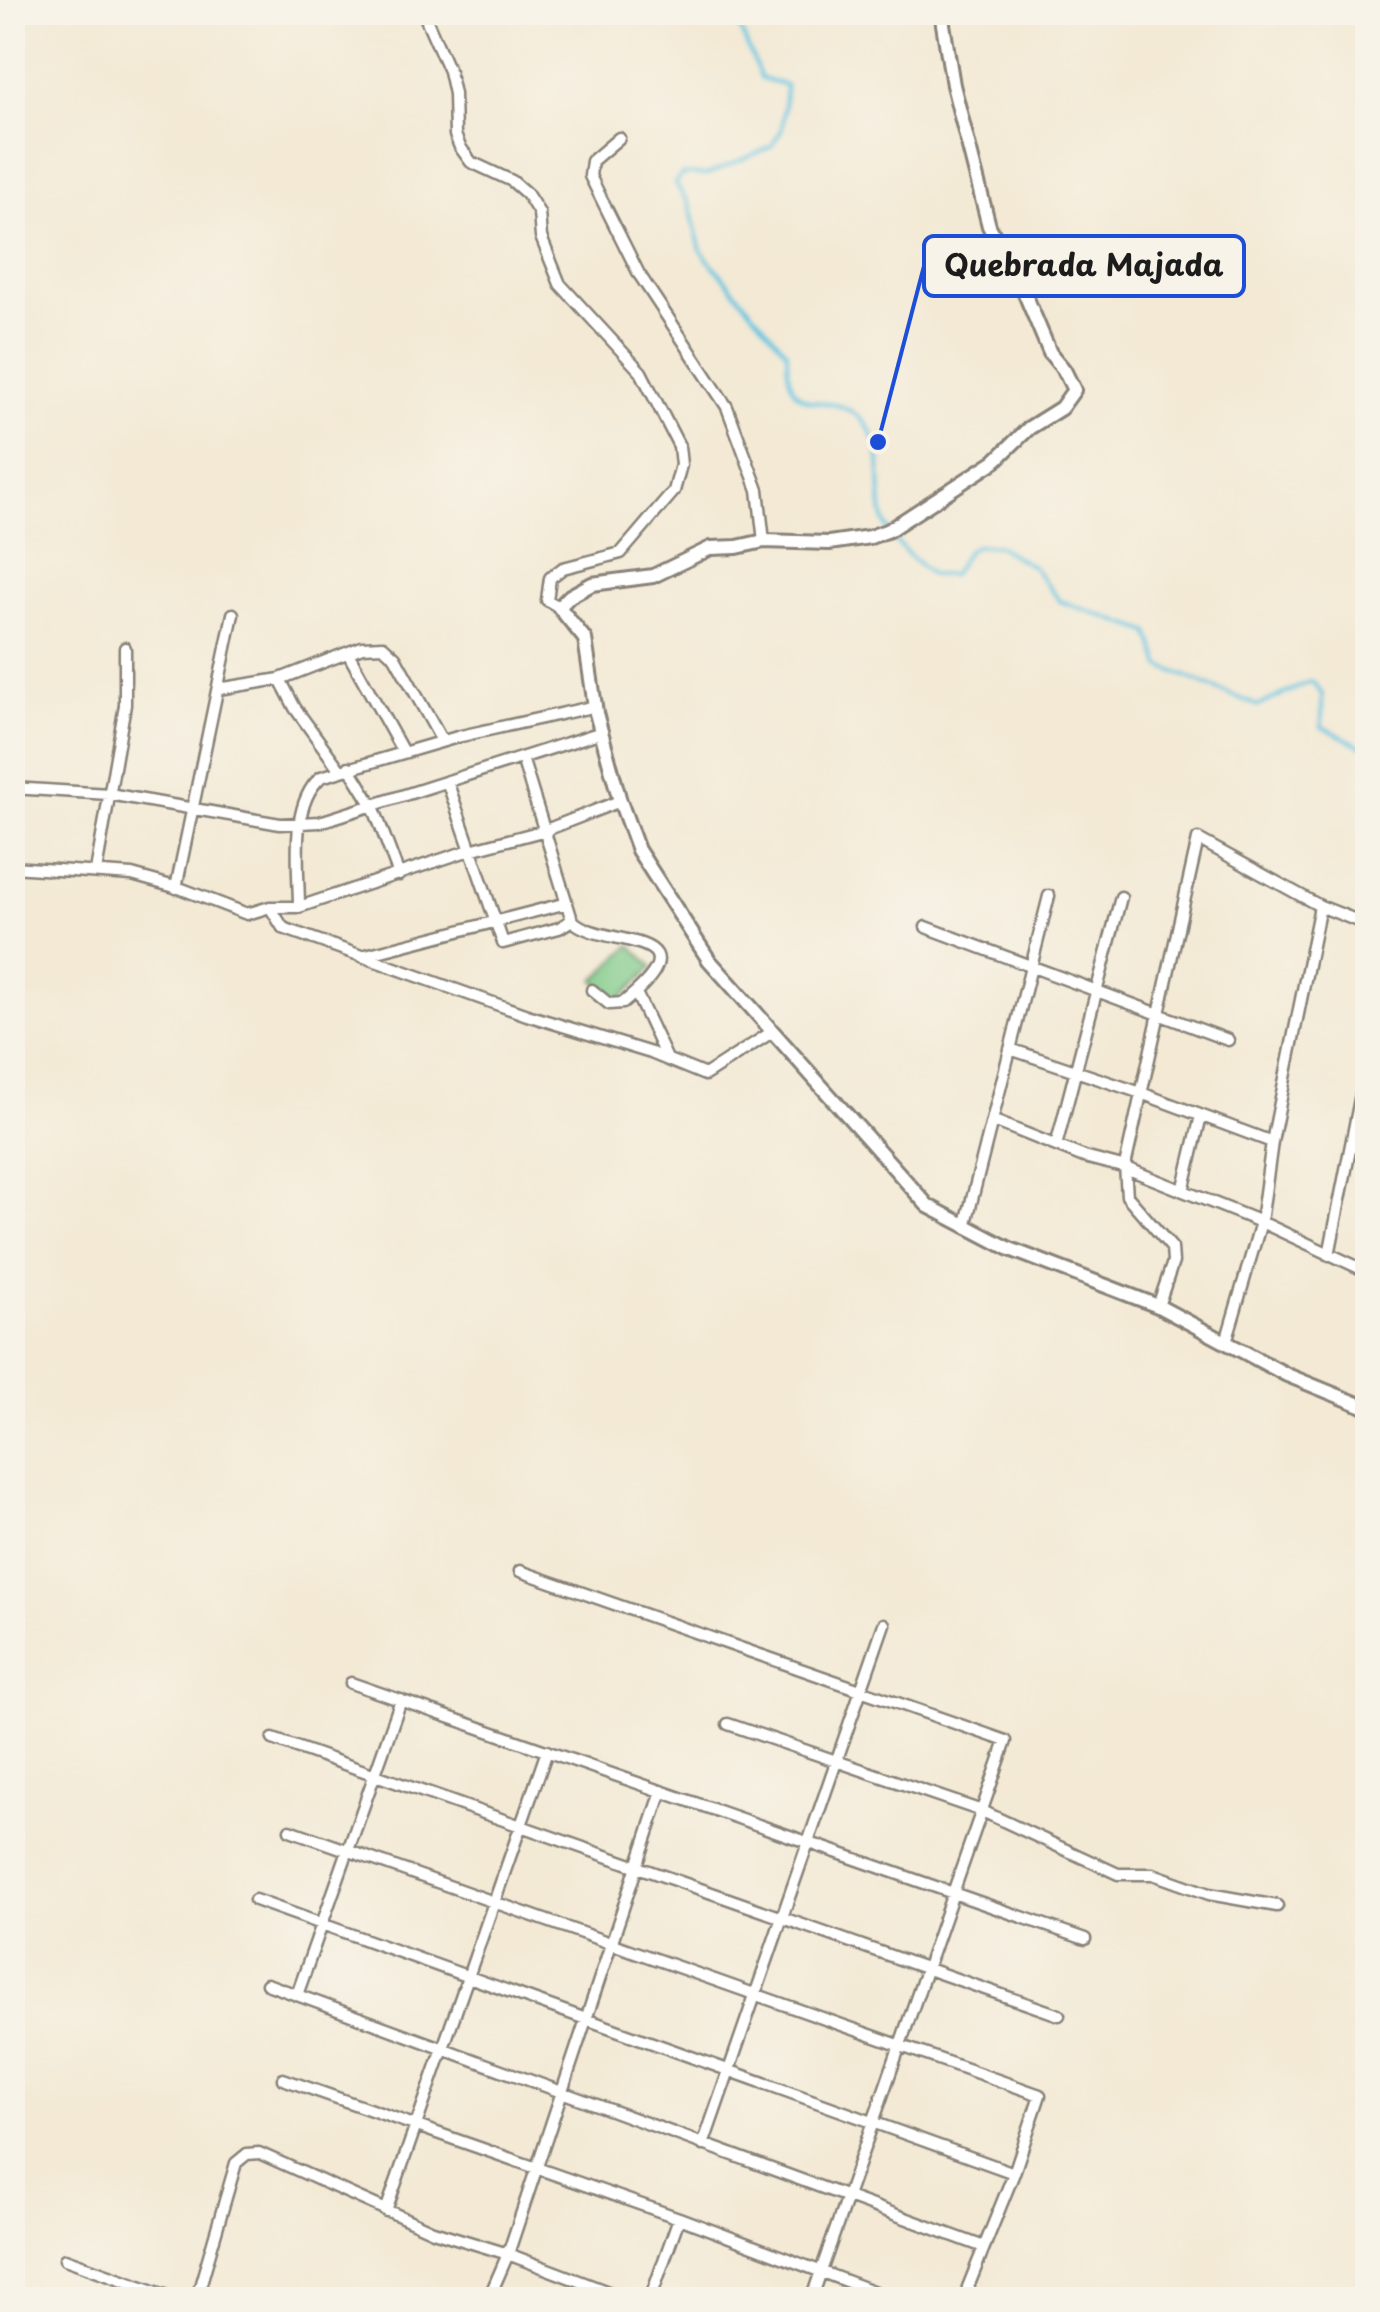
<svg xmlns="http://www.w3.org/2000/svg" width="1380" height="2312" font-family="'Playpen Sans',sans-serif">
	<rect width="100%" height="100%" fill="#f7f3e8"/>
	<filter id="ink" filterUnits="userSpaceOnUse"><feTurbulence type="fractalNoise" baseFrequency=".01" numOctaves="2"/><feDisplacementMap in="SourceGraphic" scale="20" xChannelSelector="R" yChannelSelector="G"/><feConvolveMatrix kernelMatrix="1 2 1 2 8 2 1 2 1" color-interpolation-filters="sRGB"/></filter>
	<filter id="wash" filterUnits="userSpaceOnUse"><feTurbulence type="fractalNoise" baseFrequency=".0048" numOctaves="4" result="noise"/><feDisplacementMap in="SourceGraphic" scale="40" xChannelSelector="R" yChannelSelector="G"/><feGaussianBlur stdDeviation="2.25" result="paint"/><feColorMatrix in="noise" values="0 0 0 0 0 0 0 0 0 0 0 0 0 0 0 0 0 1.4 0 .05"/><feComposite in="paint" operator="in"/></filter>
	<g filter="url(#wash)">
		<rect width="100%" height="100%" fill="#f3e9d4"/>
		<path fill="#7dc987" stroke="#4c7252" stroke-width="2.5" d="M631,945L653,967L617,1002L595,980Z"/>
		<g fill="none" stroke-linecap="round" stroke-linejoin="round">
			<path stroke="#63c5e1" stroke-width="4" d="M733,12L761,78L786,85L782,129L771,147L706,175L682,174L675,183L689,204L701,251L787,352C787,428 827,384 862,420C890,449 874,487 885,523C892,543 916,561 931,575H952L967,551L975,546L996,545L1033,567L1060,601L1149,632L1161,666L1258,706L1312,681L1322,694V727L1362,746L1368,745"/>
		</g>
	</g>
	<g filter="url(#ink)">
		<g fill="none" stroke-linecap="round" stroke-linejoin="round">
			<defs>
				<path id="minor" d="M423,12L449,71L454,94L455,135L460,147L471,162L512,181L527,194L539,213L541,237L560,284L641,372L679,446L681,465L674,491L621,553L563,568L550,578L547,600L559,607
					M619,138L592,161L590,176L639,274L727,407L758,490L764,541
					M348,653L403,752
					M280,679L295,708L340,770
					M218,689L280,679L362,647L383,646L395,657L442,741
					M349,767L373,806L399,875
					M447,781L503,943L559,928L572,920L522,758
					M12,788L109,794L280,824L320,822L602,732
					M12,867L132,875L182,889L247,914L270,907L283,928L527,1015L651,1053L705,1075L772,1032
					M96,871L125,705V648
					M176,888L233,614
					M270,907H299L470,850L546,830L620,801
					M299,907C299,868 289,805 321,777L461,736L596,706
					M572,920C599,949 715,928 623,1003L609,1004L592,990
					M926,927L1228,1040
					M362,956L567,903
					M636,993L667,1059
					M1010,1049L1141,1093L1272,1142
					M994,1121L1084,1157L1126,1168L1261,1222L1368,1272
					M1056,1146L1121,897
					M1183,1191L1201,1116
					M965,1227L1049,896
					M1329,1255L1368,1059
					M1158,1306L1173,1262L1172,1248L1127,1196L1125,1166L1198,839L1320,906L1368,925
					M1226,1342L1261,1222L1272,1142L1320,906
					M520,1571L1006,1741L811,2300
					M351,1683L1085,1939
					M728,1724L982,1811L1118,1874H1153L1209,1894L1277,1906
					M273,1739L1059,2015
					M290,1830L1040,2095L1014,2173L968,2287L966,2300
					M255,1900L1014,2173
					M267,1984L984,2247
					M297,1995L401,1700
					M283,2079L679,2218L896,2300
					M703,2145L884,1624
					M386,2211L547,1751
					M65,2259L179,2300
					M183,2300L195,2296L199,2290L236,2163L247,2154L259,2153L433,2231L508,2254L488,2300
					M629,2300L508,2254L662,1791
					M650,2300L679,2218"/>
				<path id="tertiary" d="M941,12L953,85L989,226L1023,289L1050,353L1064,370L1074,390L1061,408L1029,428L995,461L889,530L870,537L829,543L764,541L737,547L711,548L653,576L592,584L570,596L559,607L585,639L596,713L620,801L638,850L709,960L928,1206L1010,1249L1158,1306L1287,1375L1368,1408"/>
			</defs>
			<use href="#minor" stroke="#888278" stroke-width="15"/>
			<use href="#tertiary" stroke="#888278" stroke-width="18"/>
			<use href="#minor" stroke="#fff" stroke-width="10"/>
			<use href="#tertiary" stroke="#fff" stroke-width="12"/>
		</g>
	</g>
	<path fill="none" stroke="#1d4ed8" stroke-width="4" d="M878 442L924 266"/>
	<circle fill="#1d4ed8" stroke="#f7f3e8" stroke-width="4" cx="878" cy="442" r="10"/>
	<rect fill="#f7f3e8" stroke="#1d4ed8" stroke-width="4" x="924" y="236" width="320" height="60" rx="10"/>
	<g font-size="30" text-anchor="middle" font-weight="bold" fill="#1c1c1c">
		<text x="1084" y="276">Quebrada Majada</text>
	</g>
	<rect width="1380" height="2312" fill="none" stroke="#f7f3e8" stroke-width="50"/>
</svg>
